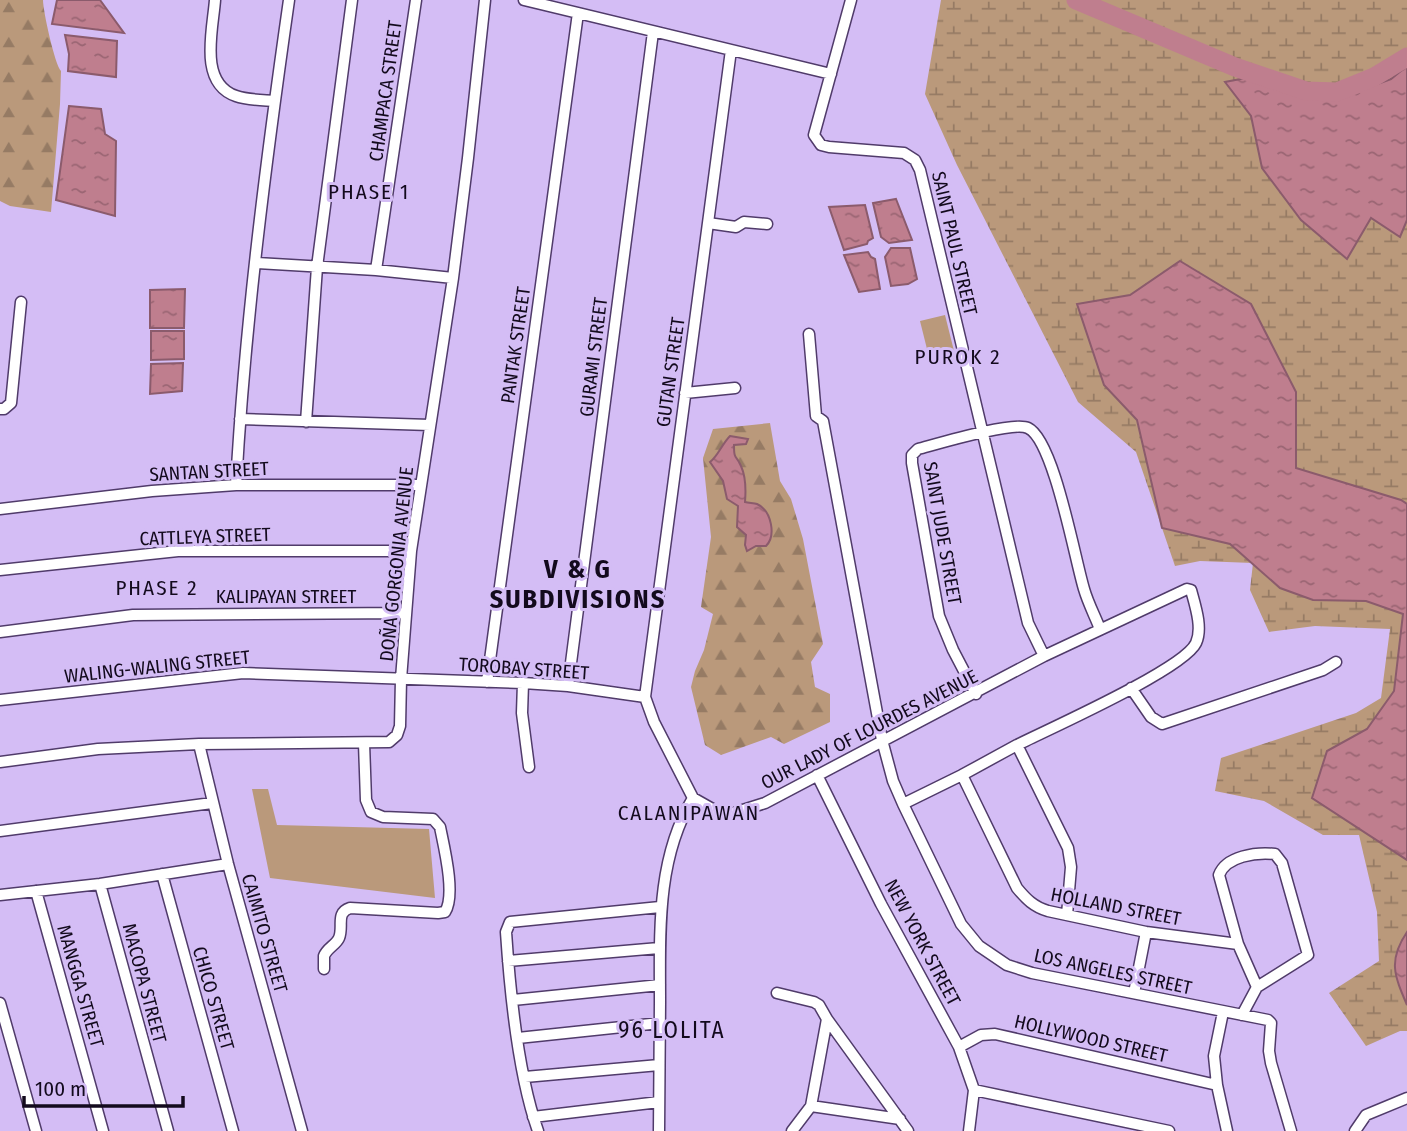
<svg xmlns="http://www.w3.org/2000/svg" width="1407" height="1131" font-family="'Fira Sans Condensed',sans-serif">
	<defs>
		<pattern id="forest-firs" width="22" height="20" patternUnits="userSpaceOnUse" patternTransform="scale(1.75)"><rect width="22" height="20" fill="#ba997b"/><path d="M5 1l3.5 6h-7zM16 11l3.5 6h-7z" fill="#967b64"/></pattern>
		<pattern id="wetland-marsh" width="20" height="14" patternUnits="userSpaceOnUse" patternTransform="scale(1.75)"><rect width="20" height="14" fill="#ba997b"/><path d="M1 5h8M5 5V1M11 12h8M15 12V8" fill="none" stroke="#967b64"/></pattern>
		<pattern id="water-ripples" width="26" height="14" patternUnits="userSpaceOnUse" patternTransform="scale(1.75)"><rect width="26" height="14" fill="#bf7e8e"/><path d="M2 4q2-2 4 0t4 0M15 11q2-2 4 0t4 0" fill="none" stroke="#9a6573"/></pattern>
	</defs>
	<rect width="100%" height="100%" fill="#d4bdf5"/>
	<path fill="#ba997b" d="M945,315L956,359L931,365L920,321Z
		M252,789H268L277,825L429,829L435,898L270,878Z"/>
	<path fill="url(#forest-firs)" d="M0,0H43C43,11 55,65 61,71L60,104L51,212L10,206L0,201Z
		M770,423L780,481L791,499L803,539L823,644L811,662L815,687L830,694V722L784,744L771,737L721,755L705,745L691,687L695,671L704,650L713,614L701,607L711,537L703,458L713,429Z"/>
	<path fill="url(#wetland-marsh)" d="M941,0H1407V66L1391,79L1339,98L1261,75L1226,83L1251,116L1262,168L1347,259L1371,218L1400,236L1407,220V1031H1400L1366,1046L1329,993L1379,961L1377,912L1359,835H1323L1264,801L1215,791L1221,758L1356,713L1381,698L1390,629L1315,626L1269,632L1250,590L1253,563L1200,561L1175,566L1136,452L1078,402L957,165L925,94Z"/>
	<path fill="url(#water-ripples)" stroke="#8b5b6c" stroke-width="2" d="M57,0H100L124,33L52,24Z
		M65,35L117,41L116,77L68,71L69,54Z
		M1407,66V220L1400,237L1371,218L1347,259L1301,220L1262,168L1251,116L1225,82L1261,75L1339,98L1391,79Z
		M69,106L101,109L105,134L116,141L115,216L56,200Z
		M896,199L912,240L889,243L881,237L873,203Z
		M865,205L873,238L868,241L867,244L844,250L829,207Z
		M891,248H910L917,279L908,284L891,286L885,257Z
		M868,252L871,257L875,259L880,289L859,292L844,255Z
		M1180,261L1251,304L1296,392V468L1401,500L1407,504V860L1312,798L1327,751L1367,729L1394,691L1403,614L1366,601L1313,600L1280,588L1230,544L1162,528L1137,420L1104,385L1077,304L1130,295Z
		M185,289L184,328H150V290Z
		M151,331H184V359L151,360Z
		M183,363L182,391L150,394L151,364Z
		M730,436L748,439L746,444L734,445C734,461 736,454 741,466C746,477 746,490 745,502C749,503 754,503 757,504C772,511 776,536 766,546H756L747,551L745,545L746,535L737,527L738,506L727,499L723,481L710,462C718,456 722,444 730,436Z
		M1407,932V1005C1394,975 1388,960 1407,932Z"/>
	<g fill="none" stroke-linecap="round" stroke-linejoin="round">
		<path stroke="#bf7e8e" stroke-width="19" d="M1076,0L1235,67L1306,91L1337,92L1374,77L1407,57"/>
		<defs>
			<path id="minor" d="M215,0C213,29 198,83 236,96C247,100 263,100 275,101
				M524,0L831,74
				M851,0L814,135L821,145L829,147L904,153L915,160L920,170L1028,623L1044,656
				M731,50L645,697L654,722L693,798L716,811L730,814L765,803L1044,656L1187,589L1191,590C1195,605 1203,628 1196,643C1184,669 1049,729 1017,745
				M708,223L736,227L744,222L767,224
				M257,263L376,270L453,278
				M376,270L416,0
				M809,334L816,416L823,421L882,740L893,781L903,804L961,924L979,946L1007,965L1032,973L1268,1020L1271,1023L1269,1051L1271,1063L1291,1131
				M685,393L735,388
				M0,409H4L11,403L21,302
				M240,419L430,425
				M306,422L317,267L352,0
				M236,485C245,323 266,161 289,0
				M0,509L152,491L236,485H420
				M0,570L178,551H411
				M0,632L133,615L406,613
				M487,682L578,13
				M523,683L522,713L529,767
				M568,686L653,32
				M1131,688L1151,717L1162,724L1323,670L1336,662
				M976,694L953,650L939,616L912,463V455L918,449C937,444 1013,421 1028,428C1054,440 1075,560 1084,589C1088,603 1095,616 1100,629
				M0,700L243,673L523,683L568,686L645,697
				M199,744L228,864L302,1131
				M0,762L98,749L199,744L389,742L397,735L400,726L401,679L411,551L453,278L468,158L485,0
				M817,775L881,904L959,1047L974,1090L969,1131
				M903,804L962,775
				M0,831L212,803
				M162,874L233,1131
				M100,884L168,1131
				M36,891L103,1131
				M0,895L100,884L228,864
				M1067,915L1071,867L1068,848L1017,745L962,775L1017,888C1026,899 1034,907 1048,911L1146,932L1238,944
				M508,961L659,948
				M324,969V956C327,948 336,945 339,938C344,926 335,913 350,908L438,913L445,912C456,895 444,847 440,827L433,819L383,817L371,812L366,800L364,743
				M777,993L814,1002L819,1005L827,1019
				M1134,993L1146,932
				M513,1000L660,985
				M0,1003L36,1131
				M1223,1012L1214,1056L1217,1085L1227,1131
				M1242,1015L1257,987L1308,955L1282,863L1275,854C1256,852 1226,856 1219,875L1238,944L1257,987
				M518,1038L660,1023
				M959,1047L981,1035L995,1034L1217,1085
				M525,1077L659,1065
				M974,1090L1169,1131
				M811,1106L900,1119
				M533,1117L659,1102
				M538,1131C518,1075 510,992 506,932L510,922L660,907
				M659,1131C659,1088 660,1045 660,1002C660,933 656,859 693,798
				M792,1131L811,1106L827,1019L908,1131
				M1355,1131L1366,1115L1407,1098"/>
		</defs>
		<use href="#minor" stroke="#503b6a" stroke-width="13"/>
		<use href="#minor" stroke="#fff" stroke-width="10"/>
	</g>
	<g text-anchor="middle" stroke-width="6" stroke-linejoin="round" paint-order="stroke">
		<g font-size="19" fill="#130a1d" stroke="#d4bdf5">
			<text transform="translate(385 91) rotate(-82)" y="7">CHAMPACA STREET</text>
			<text transform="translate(955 243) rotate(77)" y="7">SAINT PAUL STREET</text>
			<text transform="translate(515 345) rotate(-82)" y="7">PANTAK STREET</text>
			<text transform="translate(593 357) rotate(-83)" y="7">GURAMI STREET</text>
			<text transform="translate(670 372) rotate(-82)" y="7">GUTAN STREET</text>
			<text transform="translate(209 471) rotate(-3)" y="7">SANTAN STREET</text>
			<text transform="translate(943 533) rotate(80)" y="7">SAINT JUDE STREET</text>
			<text transform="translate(205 536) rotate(-2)" y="7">CATTLEYA STREET</text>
			<text transform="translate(396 564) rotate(-84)" y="7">DOÑA GORGONIA AVENUE</text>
			<text x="286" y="603">KALIPAYAN STREET</text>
			<text transform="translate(157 666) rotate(-6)" y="7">WALING-WALING STREET</text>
			<text transform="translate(524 668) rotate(4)" y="7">TOROBAY STREET</text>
			<text transform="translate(869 729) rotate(-27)" y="7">OUR LADY OF LOURDES AVENUE</text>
			<text transform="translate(1116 906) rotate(11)" y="7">HOLLAND STREET</text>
			<text transform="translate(265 933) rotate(74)" y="7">CAIMITO STREET</text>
			<text transform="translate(923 942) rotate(62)" y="7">NEW YORK STREET</text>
			<text transform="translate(1113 971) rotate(12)" y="7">LOS ANGELES STREET</text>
			<text transform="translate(145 983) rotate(75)" y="7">MACOPA STREET</text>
			<text transform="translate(81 986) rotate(74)" y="7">MANGGA STREET</text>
			<text transform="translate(214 998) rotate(74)" y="7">CHICO STREET</text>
			<text transform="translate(1091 1038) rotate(13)" y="7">HOLLYWOOD STREET</text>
		</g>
		<g font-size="21" letter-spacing="2" fill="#130a1d" stroke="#d4bdf5">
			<text x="369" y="199">PHASE 1</text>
			<text x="958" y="364">PUROK 2</text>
			<text x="157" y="595">PHASE 2</text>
			<text x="689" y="820">CALANIPAWAN</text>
		</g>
		<g font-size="23" letter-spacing="2" fill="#130a1d" stroke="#d4bdf5">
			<text x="672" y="1038">96 LOLITA</text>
		</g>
		<g font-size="26" font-weight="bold" letter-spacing="2" fill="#130a1d" stroke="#d4bdf5">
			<text x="578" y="578">V &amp; G<tspan x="578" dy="30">SUBDIVISIONS</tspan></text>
		</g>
	</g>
	<path d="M24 1096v10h159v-10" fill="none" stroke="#130a1d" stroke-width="3.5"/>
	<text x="35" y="1096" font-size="21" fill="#130a1d" stroke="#d4bdf5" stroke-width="5" paint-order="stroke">100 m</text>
</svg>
